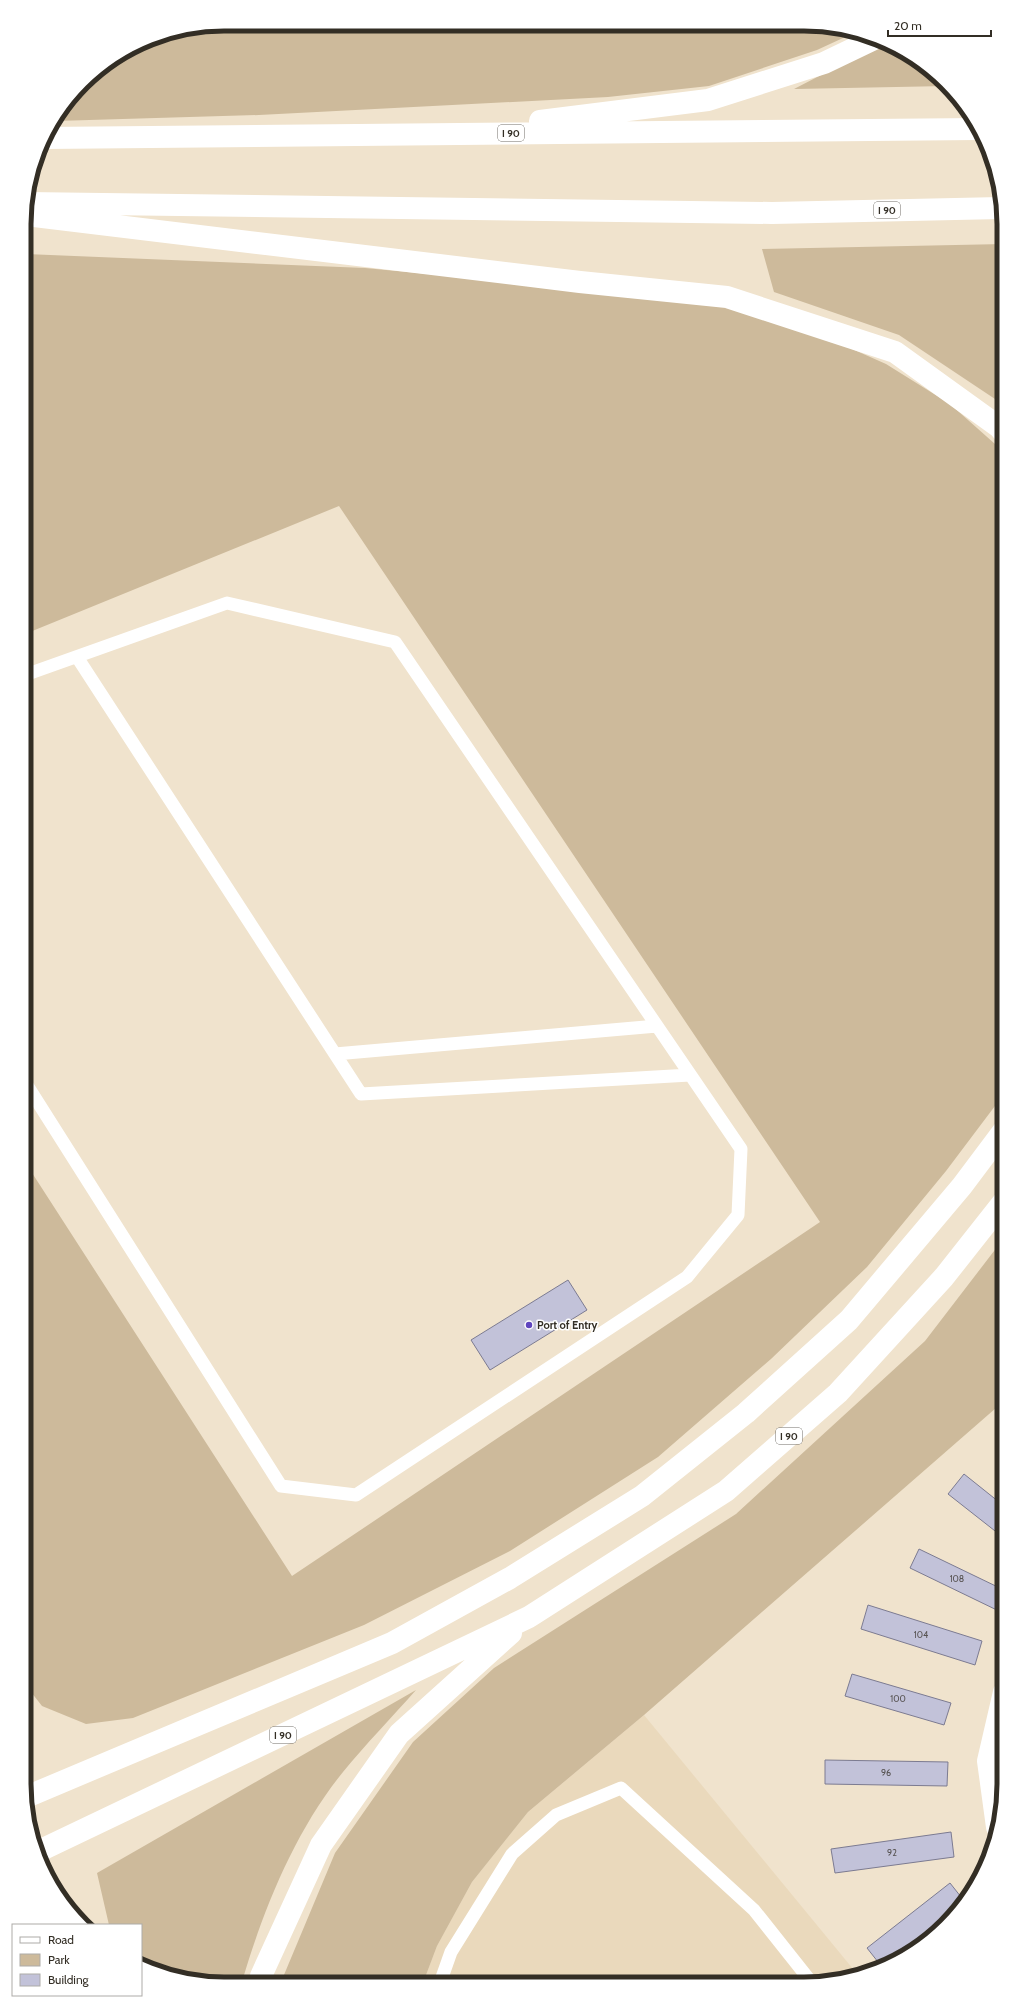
<svg xmlns="http://www.w3.org/2000/svg" width="1028" height="2008" font-family="Cabin,sans-serif">
	<rect width="100%" height="100%" fill="#f0e3cd"/>
	<path fill="#ead9bc" d="M644,1715L858,1975L804,1984L423,1983L437,1946L472,1882L528,1812Z"/>
	<path fill="#cdba9b" d="M224,24L843,28L856,32L817,50L709,86L608,97L259,115L56,121L92,74L148,39Z
		M885,42L893,45L936,74L947,86L794,89Z
		M1004,244V405L899,335L774,292L762,249Z
		M26,254L365,268L726,302L816,333L886,364L950,404L1004,452V1094L946,1171L867,1267L771,1359L658,1457L510,1551L364,1625L133,1718L86,1724L42,1706L24,1683L25,1162L292,1576L820,1222L339,506L25,634Z
		M1004,1238V1401L644,1715L528,1812L472,1882L437,1946L423,1983L281,1982L335,1853L413,1742L494,1668L736,1514L925,1341Z
		M416,1690C392,1717 366,1744 343,1772C295,1831 263,1910 242,1982H198L141,1965V1925H109L97,1873Z"/>
	<path fill="#c2c2d9" stroke="#7c7b91" d="M568,1280L587,1310L490,1370L471,1340Z
		M1004,1443V1458L996,1450Z
		M964,1474L1004,1506V1538L948,1494Z
		M919,1549L1004,1590L1003,1613L910,1568Z
		M868,1605L982,1641L975,1665L861,1629Z
		M852,1674L951,1703L944,1725L845,1696Z
		M825,1760L948,1762L947,1786L825,1784Z
		M951,1832L954,1857L835,1873L831,1849Z
		M950,1883L965,1902L962,1906L915,1950L882,1967L867,1948Z"/>
	<g fill="none" stroke-linecap="round" stroke-linejoin="round">
		<path stroke="#fff" stroke-width="13" d="M77,657L361,1094L690,1075
			M335,1054L657,1026
			M25,1082L281,1486L356,1495L687,1277L738,1215L741,1149L395,642L227,603L25,675
			M440,1983L451,1952L512,1854L556,1815L621,1788L754,1910L812,1983"/>
		<path stroke="#fff" stroke-width="22" d="M997,1827L988,1761L1004,1692"/>
		<path stroke="#fff" stroke-width="22" d="M540,121L708,100L824,63L874,39
			M44,138L978,129
			M26,203L772,213L1001,208
			M26,215L580,282L727,297L895,352L999,427L1004,433
			M26,1797L392,1643L510,1578L642,1496L746,1413L849,1320L962,1186L1004,1130
			M37,1852L529,1617L726,1491L838,1393L944,1277L1004,1201
			M260,1982L261,1976L321,1845L399,1734L511,1633"/>
	</g>
	<circle fill="#5f45be" stroke="#fff" stroke-width="1.5" cx="529" cy="1325" r="4"/>
	<g text-anchor="middle" stroke-width="3" stroke-linejoin="round" paint-order="stroke">
		<g font-size="9" fill="#575352">
			<text x="957" y="1582">108</text>
			<text x="921" y="1638">104</text>
			<text x="898" y="1702">100</text>
			<text x="886" y="1776">96</text>
			<text x="892" y="1856">92</text>
		</g>
		<g fill="#fff" stroke="#706d66" stroke-width="1">
			<rect x="498" y="125" width="26" height="16" rx="3"/>
			<rect x="874" y="202" width="26" height="16" rx="3"/>
			<rect x="776" y="1428" width="26" height="16" rx="3"/>
			<rect x="270" y="1727" width="26" height="16" rx="3"/>
		</g>
		<g font-size="10" font-weight="bold" fill="#332e25">
			<text x="511" y="137">I 90</text>
			<text x="887" y="214">I 90</text>
			<text x="789" y="1440">I 90</text>
			<text x="283" y="1739">I 90</text>
		</g>
		<g font-size="11" font-weight="bold" fill="#332e25" stroke="#fff" text-anchor="start">
			<text x="537" y="1329">Port of Entry</text>
		</g>
	</g>
	<path d="M0 0H1028V2008H0ZM224 31H804A193 193 0 0 1 997 224V1784A193 193 0 0 1 804 1977H224A193 193 0 0 1 31 1784V224A193 193 0 0 1 224 31Z" fill="#fff" fill-rule="evenodd"/>
	<path fill="none" stroke="#332e25" stroke-width="5" d="M224 31H804A193 193 0 0 1 997 224V1784A193 193 0 0 1 804 1977H224A193 193 0 0 1 31 1784V224A193 193 0 0 1 224 31Z"/>
	<rect x="12" y="1924" width="130" height="72" fill="#ffffff" stroke="#adaba8"/>
	<rect x="20" y="1937" width="20" height="6" fill="#ffffff" stroke="#adaba8"/>
	<text x="48" y="1944" font-size="12" fill="#332e25">Road</text>
	<rect x="20" y="1954" width="20" height="12" fill="#cdba9b" stroke="#adaba8"/>
	<text x="48" y="1964" font-size="12" fill="#332e25">Park</text>
	<rect x="20" y="1974" width="20" height="12" fill="#c2c2d9" stroke="#adaba8"/>
	<text x="48" y="1984" font-size="12" fill="#332e25">Building</text>
	<path d="M888 30v6h103v-6" fill="none" stroke="#332e25" stroke-width="2"/>
	<text x="894" y="30" font-size="12" fill="#332e25" stroke="#ffffff" stroke-width="3" paint-order="stroke">20 m</text>
</svg>
